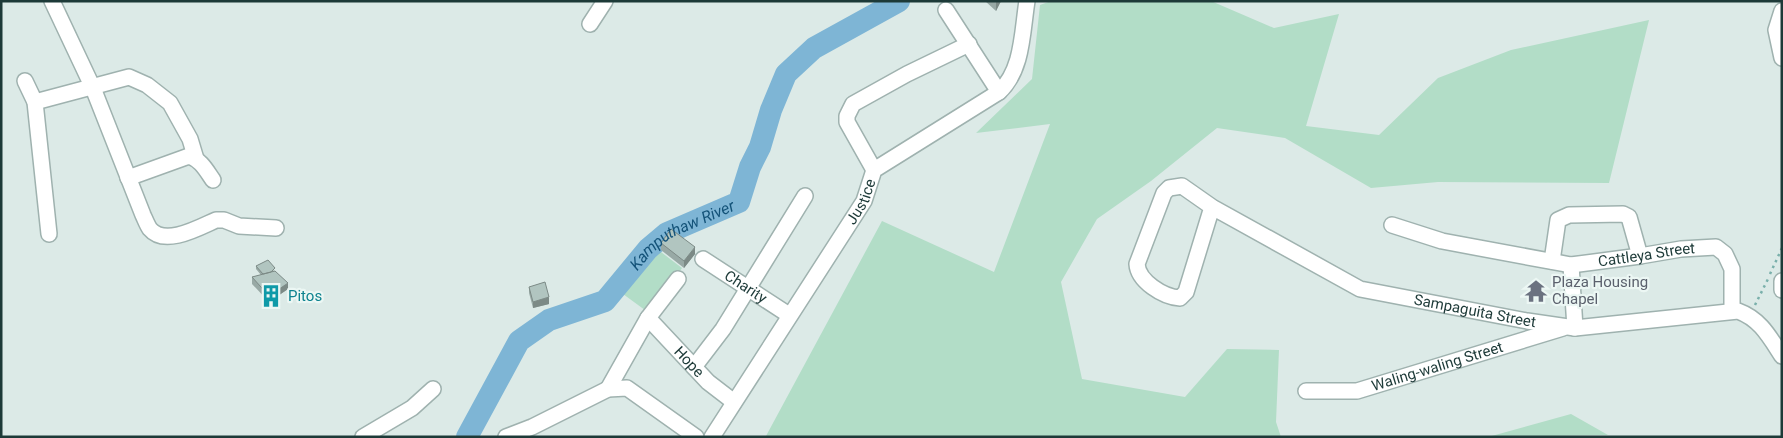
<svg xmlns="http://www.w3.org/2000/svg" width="1783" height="438" font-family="Roboto,sans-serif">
	<rect width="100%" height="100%" fill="#dceae7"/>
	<path fill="#b2ddc7" d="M1051,1H1211L1274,28L1339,14L1306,126L1379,135L1438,78L1511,50L1649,20L1609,183L1438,182L1371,188L1285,138L1217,128L1151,181L1097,219L1061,282L1082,379L1185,397L1227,349L1279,350L1276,422L1281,437H767L766,436L882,221L994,272L1050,124L976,133L1032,79L1040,5Z
		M657,249L682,268L649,313L623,294Z
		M1571,414L1608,435L1488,437Z"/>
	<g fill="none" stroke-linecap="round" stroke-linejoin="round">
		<path stroke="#7eb5d5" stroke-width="22" id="s1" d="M467,437L519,341L549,320L605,301L648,249L667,233L739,202L750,167L760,147L771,110L786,74L814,48L899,1"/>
		<defs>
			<g id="minor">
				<path d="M52,1L93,88L143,215C145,219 147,225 150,229C165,247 200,227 216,220H224L239,226L276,228"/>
				<path d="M946,10L999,92"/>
				<path d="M1782,11L1776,30L1782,58"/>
				<path d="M590,24L605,1"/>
				<path d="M25,81L35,102L49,234"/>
				<path d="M35,102L129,77L147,85L170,103L190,139L196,159"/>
				<path d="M874,170L847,122V116L853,104L907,74L969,44"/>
				<path d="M128,178L189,156C201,160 206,170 213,180"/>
				<path id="s2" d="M1212,207L1186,292L1180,298C1163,297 1138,281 1137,264L1164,193L1169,188L1182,186L1212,207L1360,289L1527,321L1575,328L1738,311C1760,319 1769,336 1782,356"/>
				<path id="s3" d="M1392,225L1442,241L1571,265L1640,256L1681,249L1716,247L1725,254L1732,269V311"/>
				<path id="s4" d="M703,259L789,315"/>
				<path d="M1552,261L1558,220L1569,215L1623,214L1629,217L1640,256"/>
				<path d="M1571,265L1575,328"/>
				<path d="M1782,281V290"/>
				<path id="s5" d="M648,318L708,382L734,402"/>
				<path d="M694,367L723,329L805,196"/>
				<path d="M608,389L648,318L678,279"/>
				<path id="s6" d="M1306,391H1357L1563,328"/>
				<path d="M363,437L412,408L433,389"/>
				<path d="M506,437L532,427L608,389L627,388L696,437"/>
				<path id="s7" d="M712,437L864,201L874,170L999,92C1023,70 1022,32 1027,1"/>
			</g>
		</defs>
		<use href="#minor" stroke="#9fb2af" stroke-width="18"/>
		<path stroke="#7ab0ab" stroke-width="2.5" stroke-dasharray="2.5 4" stroke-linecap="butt" d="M1770,274L1782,248
			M1755,305L1768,279"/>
		<use href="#minor" stroke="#fff" stroke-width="15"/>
	</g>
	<path fill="#98a9a5" d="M985,1H1001L996,11Z
		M661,243L695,254L684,268L661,250Z
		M256,266L275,271L288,289L269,302L252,284V277L261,275L256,269Z
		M529,287L549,304L533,308L529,293Z"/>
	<path fill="#7c8a86" d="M996,1H1001L996,11Z
		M695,247V254L684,268V261Z
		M288,283V289L269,302V296Z
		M549,297V304L533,308V302Z"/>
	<path fill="#b1c5c0" stroke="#7c8a86" d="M671,229L695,247L684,261L661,243Z
		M268,260L275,268L271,272L263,274L256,266Z
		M275,271L288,283L269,296L252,277Z
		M545,282L549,297L533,302L529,287Z"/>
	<defs>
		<symbol id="temple-bare" viewBox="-9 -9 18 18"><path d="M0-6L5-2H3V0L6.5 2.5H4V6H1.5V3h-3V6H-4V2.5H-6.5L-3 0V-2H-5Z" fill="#6b7280" stroke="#ecf7f4" stroke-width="2.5" paint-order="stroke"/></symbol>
		<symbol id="building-bare" viewBox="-9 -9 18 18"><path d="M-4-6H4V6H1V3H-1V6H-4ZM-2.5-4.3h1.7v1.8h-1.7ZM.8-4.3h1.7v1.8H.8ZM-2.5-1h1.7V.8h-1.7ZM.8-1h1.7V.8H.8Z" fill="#0f9aa8" stroke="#ecf7f4" stroke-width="2.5" paint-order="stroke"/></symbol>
	</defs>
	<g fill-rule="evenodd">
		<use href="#temple-bare" x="1520" y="275" width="32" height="32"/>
		<use href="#building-bare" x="255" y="280" width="32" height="32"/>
	</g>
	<g text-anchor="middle" stroke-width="4.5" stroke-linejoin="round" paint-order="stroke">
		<g font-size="15" fill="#1d3a38" stroke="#ecf7f4">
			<text dy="5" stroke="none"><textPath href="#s7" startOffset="279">Justice</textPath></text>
			<text dy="5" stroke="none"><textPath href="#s3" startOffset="260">Cattleya Street</textPath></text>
			<text dy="5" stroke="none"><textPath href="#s4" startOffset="51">Charity</textPath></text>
			<text dy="5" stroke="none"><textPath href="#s2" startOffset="575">Sampaguita Street</textPath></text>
			<text dy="5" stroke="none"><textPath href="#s5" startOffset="60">Hope</textPath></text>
			<text dy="5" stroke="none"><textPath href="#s6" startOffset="135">Waling-waling Street</textPath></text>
		</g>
		<g font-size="15" fill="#5b616d" stroke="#ecf7f4" text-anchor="start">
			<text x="1552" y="287">Plaza Housing<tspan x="1552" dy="17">Chapel</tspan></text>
		</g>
		<g font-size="15" fill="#0d838f" stroke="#ecf7f4" text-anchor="start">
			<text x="288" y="301">Pitos</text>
		</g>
		<g font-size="16" font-style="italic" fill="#145379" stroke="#ecf7f4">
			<text dy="6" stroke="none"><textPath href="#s1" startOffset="309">Kamputhaw River</textPath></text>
		</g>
	</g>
	<rect width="1783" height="438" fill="none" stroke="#1d3a38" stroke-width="5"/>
</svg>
